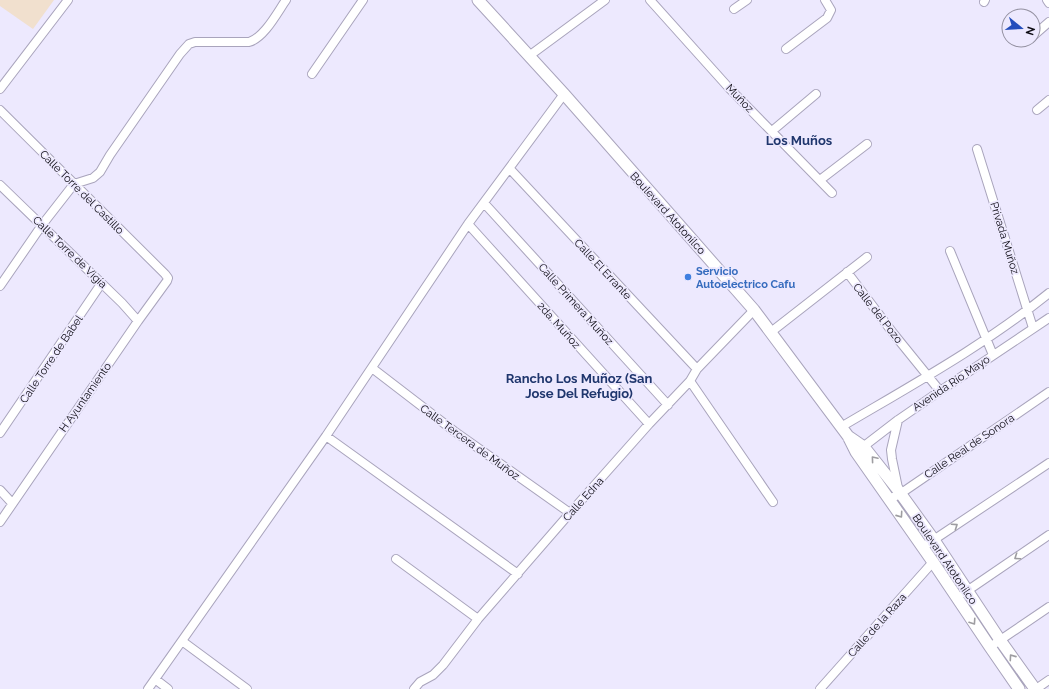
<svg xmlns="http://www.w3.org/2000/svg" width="1049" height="689" font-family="Raleway,sans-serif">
	<rect width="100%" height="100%" fill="#ede9fe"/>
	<path fill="#f1e0ce" d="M0,0H54L33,29L0,6Z"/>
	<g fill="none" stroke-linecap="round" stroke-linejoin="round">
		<defs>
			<path id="street" d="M650,0L729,88L832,193
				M1047,0L1049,3
				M984,2L985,0
				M734,9L747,0
				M1033,36L1049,22
				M786,49L827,18L831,10L825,0
				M529,56L605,0
				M312,74L363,0
				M0,89L68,0
				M0,110L165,274L168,278L167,281L138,321L0,522
				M1037,110L1049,100
				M772,131L816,94
				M977,149L1033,328
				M510,169L595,260L697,369
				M820,180L867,144
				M0,185L122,303L138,321
				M484,203L668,405
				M468,224L649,424
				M950,251L993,355
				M847,272L893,333L940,391
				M0,286L42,225L74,184L93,178L100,172L110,155L180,54L189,44L195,42H249C264,38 277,13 286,0
				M771,332L867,257
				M372,368L454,431L570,513
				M690,381L773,502
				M841,427C912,385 985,345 1049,293
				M0,433L101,284
				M326,436L518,574
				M859,450L898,420L940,391L1049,318
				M898,488L892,459L891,450L898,420
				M0,490L12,503
				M889,499L900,494L1049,392
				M923,547L1049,463
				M396,559L478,619
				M964,593L1049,535
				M182,641L247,689
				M990,647L1049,607
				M155,679L168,689
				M148,689L326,436L468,224L564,94
				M414,689L420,682L433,675L443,665L478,619L570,513L649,424L690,381L697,369L754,310
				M820,689L933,562
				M1036,689L1049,680"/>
			<path id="secondary" d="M478,0L564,94L754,310L848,436L856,452L933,562L990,647L1019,689
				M848,436L864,447L898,490L934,540L1000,640L1035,689"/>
		</defs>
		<use href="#street" stroke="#a9a4bc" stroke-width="10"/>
		<use href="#secondary" stroke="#a9a4bc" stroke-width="13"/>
		<use href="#street" stroke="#fff" stroke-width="8"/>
		<use href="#secondary" stroke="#fff" stroke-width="11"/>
	</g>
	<defs><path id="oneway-chevron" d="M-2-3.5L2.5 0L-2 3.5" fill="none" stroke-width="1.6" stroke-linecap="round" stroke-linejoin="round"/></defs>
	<g stroke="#9e9da1">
		<use href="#oneway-chevron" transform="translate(874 459) rotate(-130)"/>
		<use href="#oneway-chevron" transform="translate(900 515) rotate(55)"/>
		<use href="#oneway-chevron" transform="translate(955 526) rotate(-34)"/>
		<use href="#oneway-chevron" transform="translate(1017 557) rotate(146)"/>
		<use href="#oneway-chevron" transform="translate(973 622) rotate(56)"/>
		<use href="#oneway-chevron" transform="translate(1012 657) rotate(-125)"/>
	</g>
	<circle fill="#3f7fe0" stroke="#ede9fe" stroke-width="1.5" cx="688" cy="277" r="4"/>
	<g text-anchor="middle" stroke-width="3.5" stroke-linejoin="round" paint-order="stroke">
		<g font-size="11" fill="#0d0b13" stroke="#ede9fe">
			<text transform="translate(740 98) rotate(46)" y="4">Muñoz</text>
			<text transform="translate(82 192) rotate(45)" y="4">Calle Torre del Castillo</text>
			<text transform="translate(668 213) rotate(48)" y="4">Boulevard Atotonilco</text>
			<text transform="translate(1005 238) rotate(73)" y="4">Privada Muñoz</text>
			<text transform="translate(70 252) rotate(44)" y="4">Calle Torre de Vigía</text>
			<text transform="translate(603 269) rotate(47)" y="4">Calle El Errante</text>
			<text transform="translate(576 304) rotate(48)" y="4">Calle Primera Muñoz</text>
			<text transform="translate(878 313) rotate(52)" y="4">Calle del Pozo</text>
			<text transform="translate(559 325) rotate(48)" y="4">2da. Muñoz</text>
			<text transform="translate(51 359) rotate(-56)" y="4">Calle Torre de Babel</text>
			<text transform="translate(951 383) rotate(-34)" y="4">Avenida Río Mayo</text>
			<text transform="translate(85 397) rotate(-55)" y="4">H Ayuntamiento</text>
			<text transform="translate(470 442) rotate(36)" y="4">Calle Tercera de Muñoz</text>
			<text transform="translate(969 446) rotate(-34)" y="4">Calle Real de Sonora</text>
			<text transform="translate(583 499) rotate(-48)" y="4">Calle Edna</text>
			<text transform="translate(945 559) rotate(56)" y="4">Boulevard Atotonilco</text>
			<text transform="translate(877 625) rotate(-48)" y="4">Calle de la Raza</text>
		</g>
		<g font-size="11" font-weight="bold" fill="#366cbe" stroke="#ede9fe" text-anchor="start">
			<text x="696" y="275">Servicio<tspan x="696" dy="13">Autoelectrico Cafu</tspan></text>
		</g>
		<g font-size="13" font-weight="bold" fill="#1f366d" stroke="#ede9fe">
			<text x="799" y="145">Los Muños</text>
			<text x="579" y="383">Rancho Los Muñoz (San<tspan x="579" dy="15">Jose Del Refugio)</tspan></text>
		</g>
	</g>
	<g transform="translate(1021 28) rotate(108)"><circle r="19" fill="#ede9fe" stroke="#9390a0"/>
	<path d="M0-3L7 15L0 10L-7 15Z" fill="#254ebc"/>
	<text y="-6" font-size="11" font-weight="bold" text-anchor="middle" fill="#0d0b13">N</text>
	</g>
</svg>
